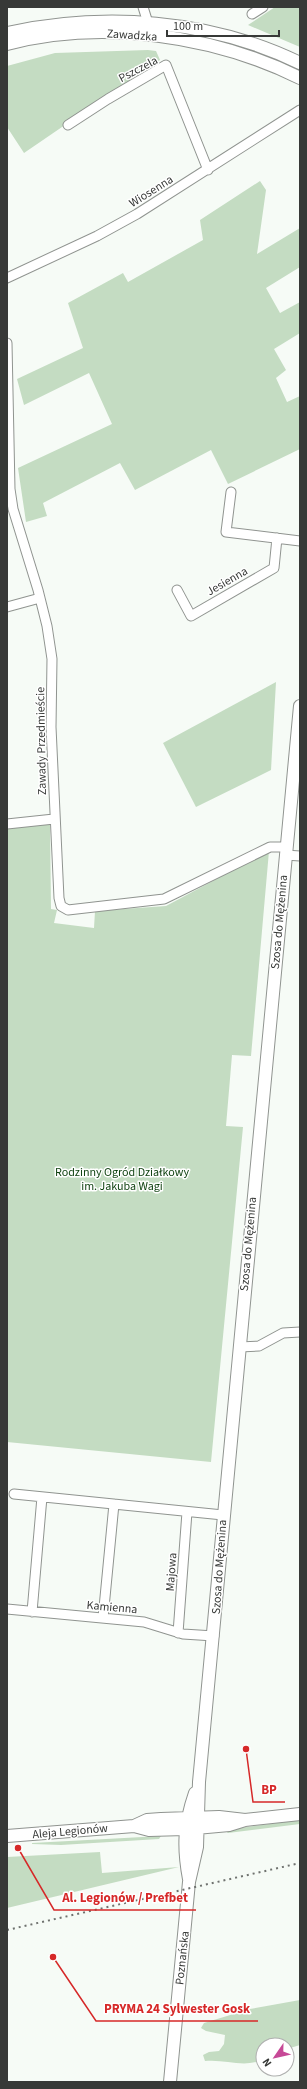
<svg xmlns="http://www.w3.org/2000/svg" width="307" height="2089" font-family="'Source Sans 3',sans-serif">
	<rect width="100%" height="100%" fill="#f6fbf6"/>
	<path fill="#c4dcc2" d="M275,7H300V47L248,25Z
		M148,50L156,51L160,60L24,153L7,127V66L55,53Z
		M260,181L266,190L257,254L300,228V267L266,288L280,313L300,302V333L274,349L286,370L276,378L287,402L300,396V449L228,484L211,450L135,490L120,463L43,503L47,516L26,522L18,468L112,424L89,373L24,405L17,379L83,348L68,303L123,273L128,282L203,240L200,220Z
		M276,682L271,770L196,807L163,743Z
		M50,824L51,909L57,910L54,923L94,928L95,911L166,906L269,851L251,1056L232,1055L226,1126L243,1127L211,1462L7,1442V828Z
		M300,1820V1824L228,1833L224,1830Z
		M161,1836L159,1839L61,1845L32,1844V1843Z
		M100,1852L102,1873L179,1867L7,1908V1857Z
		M300,2000V2045L287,2049V2045H263V2060C242,2068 226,2059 205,2061L203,2055L209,2052L219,2051L224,2044L225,2035L206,2031L201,2028L204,2023L250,2009Z"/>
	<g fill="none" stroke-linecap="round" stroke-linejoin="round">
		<defs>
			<path id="street" d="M143,7L148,23
				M252,14L263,7
				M68,125L108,99L166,65L208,170
				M7,278L97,236L137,214L300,110
				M7,343L10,489L13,509L38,590L47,626L52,659L51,727L59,898L61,906L68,910L164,899L270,847H286
				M231,492L226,532L300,541
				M177,590L191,616L274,568L277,538
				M7,607L40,598
				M7,824L54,819
				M285,855L300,856
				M239,1347L259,1346L283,1333L300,1332
				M14,1494L223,1515
				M7,1609L144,1622L183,1634L214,1636
				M32,1612L42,1497
				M103,1618L114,1504
				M178,1633L187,1512"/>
			<path id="secondary" d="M7,33C104,12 210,19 300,63
				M7,44C102,19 213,35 300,78
				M134,1826L149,1830L185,1829L229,1825L245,1820L300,1814
				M7,1836L134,1826L147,1820L161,1819L219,1817L245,1820
				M189,1879C183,1847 184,1825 195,1793
				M170,2082L189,1882L197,1847L199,1782L300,706"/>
		</defs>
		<use href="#street" stroke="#909490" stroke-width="11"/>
		<use href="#secondary" stroke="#909490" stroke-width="14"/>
		<use href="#street" stroke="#fff" stroke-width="9"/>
		<use href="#secondary" stroke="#fff" stroke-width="12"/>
		<path stroke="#6f726f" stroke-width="2" stroke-dasharray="2 4" stroke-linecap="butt" d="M7,1930L300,1863"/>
	</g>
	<g text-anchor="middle" stroke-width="3" stroke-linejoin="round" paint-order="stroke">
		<g font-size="12" fill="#373937" stroke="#fff">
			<text transform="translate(132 35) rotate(4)" y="4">Zawadzka</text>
			<text transform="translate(138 69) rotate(-28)" y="4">Pszczela</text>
			<text transform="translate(151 191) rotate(-32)" y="4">Wiosenna</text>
			<text transform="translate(227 581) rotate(-30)" y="4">Jesienna</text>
			<text transform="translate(41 741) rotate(-91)" y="4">Zawady Przedmieście</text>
			<text transform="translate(279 922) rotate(-85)" y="4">Szosa do Mężenina</text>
			<text transform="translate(248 1244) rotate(-85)" y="4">Szosa do Mężenina</text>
			<text transform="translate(219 1567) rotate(-86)" y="4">Szosa do Mężenina</text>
			<text transform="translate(171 1572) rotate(-86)" y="4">Majowa</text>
			<text transform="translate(112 1607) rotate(5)" y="4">Kamienna</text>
			<text transform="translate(70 1831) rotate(-5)" y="4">Aleja Legionów</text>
			<text transform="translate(182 1958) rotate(-84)" y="4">Poznańska</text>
		</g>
		<g font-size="12" fill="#0a3e0b" stroke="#fff">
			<text x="122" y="1176">Rodzinny Ogród Działkowy<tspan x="122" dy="14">im. Jakuba Wagi</tspan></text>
		</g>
	</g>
	<path fill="none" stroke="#d62828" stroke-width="1.5" d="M246 1749L253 1802H285M18 1848L54 1910H196M53 1957L96 2021H258"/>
	<g fill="#d62828" stroke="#fff" stroke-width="1.5">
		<circle cx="246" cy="1749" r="4"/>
		<circle cx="18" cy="1848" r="4"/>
		<circle cx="53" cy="1957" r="4"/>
	</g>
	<g font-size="13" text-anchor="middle" font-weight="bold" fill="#d62828" stroke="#fff" stroke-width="3" stroke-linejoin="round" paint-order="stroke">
		<text x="269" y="1794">BP</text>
		<text x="125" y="1902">Al. Legionów / Prefbet</text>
		<text x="177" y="2013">PRYMA 24 Sylwester Gosk</text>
	</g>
	<rect width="307" height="2089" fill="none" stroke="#373937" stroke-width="16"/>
	<g transform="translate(275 2057) rotate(236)"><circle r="19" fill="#ffffff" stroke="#afb0af"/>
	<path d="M0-3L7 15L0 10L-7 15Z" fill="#c74997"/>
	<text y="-6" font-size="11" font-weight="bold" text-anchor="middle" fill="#373937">N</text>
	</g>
	<path d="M167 30v6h112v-6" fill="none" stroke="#373937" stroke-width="2"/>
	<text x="173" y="30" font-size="12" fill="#373937" stroke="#ffffff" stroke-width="3" paint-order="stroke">100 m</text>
</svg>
